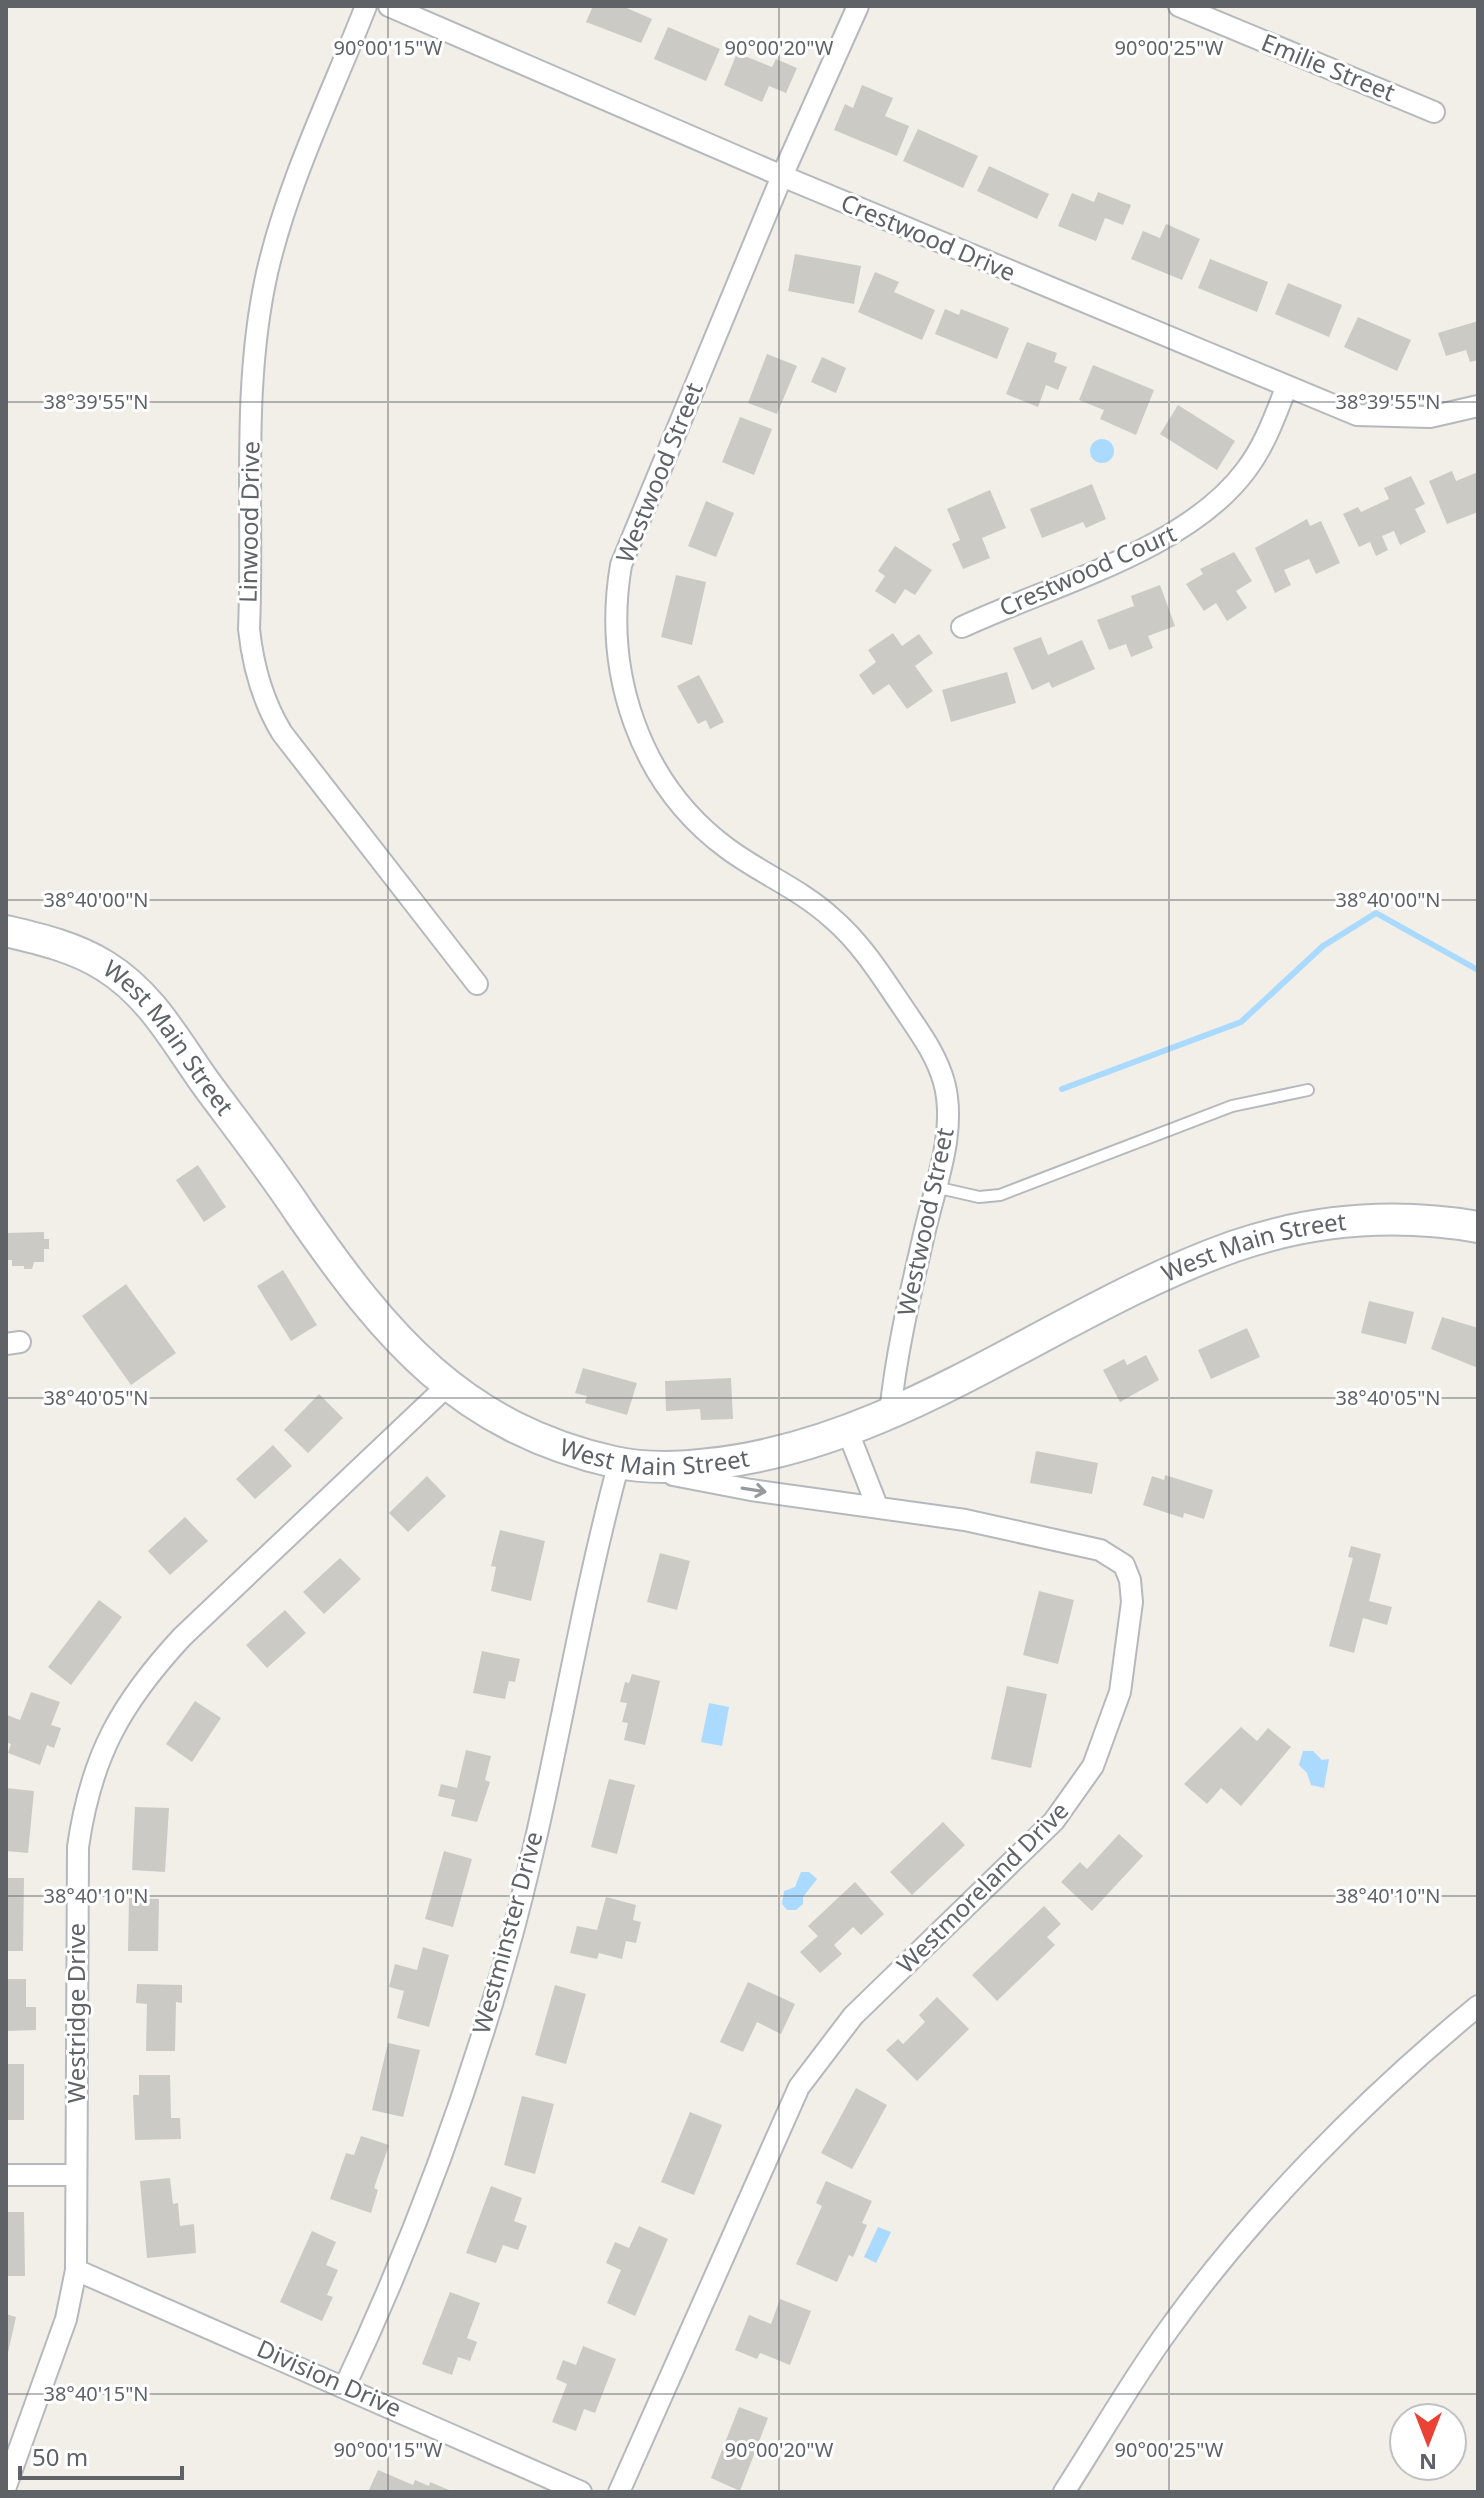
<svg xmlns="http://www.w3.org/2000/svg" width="1484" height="2498" font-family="'Noto Sans',sans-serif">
	<rect width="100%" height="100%" fill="#f1efe8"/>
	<path fill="#aadaff" d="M1090 451a12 12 0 1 1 24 0a12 12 0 1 1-24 0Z
		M709,1703L729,1707L722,1746L701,1742Z
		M1303,1751H1313L1322,1760L1329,1759L1324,1788L1311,1785L1307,1773L1299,1765Z
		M801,1872H809L817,1879L803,1897V1904L796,1910H787L782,1904L784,1891L795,1887Z
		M878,2227L891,2232L876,2263L864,2257Z"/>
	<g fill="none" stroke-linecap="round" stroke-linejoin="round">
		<path stroke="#aadaff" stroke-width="6" d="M1062,1089L1241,1022L1323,946L1376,913L1478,970"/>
	</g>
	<path fill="#cccac5" d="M593,6H622L652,19L641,43L586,22Z
		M668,27L720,49L706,81L654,59Z
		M737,53L772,67L776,59L797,68L786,93L769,86L762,102L724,85Z
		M862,85L893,98L885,116L909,126L897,156L834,130L845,104L853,108Z
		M918,129L978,156L963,188L903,161Z
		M989,166L1049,194L1037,219L977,191Z
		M1098,192L1131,205L1123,225L1105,218L1096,241L1058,226L1072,193L1094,202Z
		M1166,224L1200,239L1182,280L1131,259L1143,231L1160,238Z
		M795,254L861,266L854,304L788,291Z
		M1210,259L1268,282L1257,312L1198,288Z
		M875,272L899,282L894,292L935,310L922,340L858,312Z
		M1288,283L1342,305L1329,337L1275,314Z
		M945,309L959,315L961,309L1009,328L997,359L935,334Z
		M1358,317L1411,340L1397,371L1344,347Z
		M1478,321V360L1470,362L1466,350L1446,356L1438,333Z
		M1027,342L1057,353L1054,362L1067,367L1058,390L1046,385L1038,407L1006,394Z
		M767,354L797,366L777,414L748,403Z
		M822,357L846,368L836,393L811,382Z
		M1093,365L1154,390L1136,435L1100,419L1104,410L1079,400Z
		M1178,405L1235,441L1217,470L1160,434Z
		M740,417L772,429L754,475L722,462Z
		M1452,471L1456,481L1478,472V512L1447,524L1429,481Z
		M1411,476L1425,504L1415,509L1426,532L1400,545L1394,531L1382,536L1388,550L1376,556L1370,542L1359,547L1343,514L1358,507L1361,512L1389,499L1384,488Z
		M1092,484L1106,519L1086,528L1083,522L1042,538L1030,509Z
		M990,490L1006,528L982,538L990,558L963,569L952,544L960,540L947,509Z
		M706,501L734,513L716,557L688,546Z
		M1307,519L1310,526L1321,521L1340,563L1316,574L1309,559L1284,570L1291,585L1275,593L1255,548Z
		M895,546L932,570L915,595L905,589L895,604L875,591L885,576L878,571Z
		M1234,552L1252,581L1236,591L1247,608L1227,621L1216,603L1204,611L1186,584L1203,574L1200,569Z
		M676,575L706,582L692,645L661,637Z
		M1160,585L1175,626L1148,636L1153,648L1131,657L1126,644L1109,650L1097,620L1134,606L1131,596Z
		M893,633L902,646L919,634L933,653L915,666L933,691L907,709L889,684L873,695L859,675L876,662L868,650Z
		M1041,637L1048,655L1082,640L1095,669L1052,688L1049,682L1032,690L1013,648Z
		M1007,672L1016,703L951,722L942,690Z
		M699,675L724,722L710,729L706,720L698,724L677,686Z
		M198,1165L226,1207L204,1222L176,1180Z
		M44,1232V1239H49V1249H44V1262H34L32,1269H24V1266H12V1260H6V1233Z
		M283,1270L317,1325L291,1341L257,1286Z
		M126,1284L176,1353L131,1385L82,1316Z
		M1369,1301L1414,1312L1406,1344L1361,1333Z
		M1442,1317L1478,1328V1368L1431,1349Z
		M1247,1328L1260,1357L1211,1379L1198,1350Z
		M1146,1355L1159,1380L1120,1402L1103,1370L1124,1359L1127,1365Z
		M583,1368L637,1383L627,1415L585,1403L587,1396L575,1393Z
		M731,1378L733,1419L701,1420L700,1409L666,1411L665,1381Z
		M319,1394L343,1418L308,1453L284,1430Z
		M273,1445L292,1466L255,1499L236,1479Z
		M1036,1451L1098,1463L1092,1494L1030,1483Z
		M1165,1475L1213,1490L1204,1519L1184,1513L1183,1518L1143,1505L1152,1476L1164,1480Z
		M427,1476L446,1496L408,1532L389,1513Z
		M185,1517L208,1541L170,1575L148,1551Z
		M500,1530L545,1541L531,1601L491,1591L496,1567L491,1566Z
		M1351,1546L1381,1554L1369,1601L1392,1607L1387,1625L1363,1618L1354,1653L1329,1646L1353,1558L1348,1557Z
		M660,1553L690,1561L677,1610L647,1602Z
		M340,1558L361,1579L324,1614L303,1592Z
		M1039,1591L1074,1600L1058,1664L1023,1655Z
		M99,1600L122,1617L71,1685L48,1667Z
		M285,1610L306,1633L267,1668L246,1645Z
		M482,1651L520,1659L515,1682L509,1681L505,1699L473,1693Z
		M632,1674L660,1681L645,1745L624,1740L628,1723L622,1722L627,1703L620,1702L625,1682L629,1683Z
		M1007,1686L1047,1694L1031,1768L991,1759Z
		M31,1692L60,1702L51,1725L61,1728L54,1748L47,1745L40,1765L8,1753L11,1744L6,1742L7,1715L20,1720Z
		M195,1701L221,1718L192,1762L166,1744Z
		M1241,1727L1257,1741L1268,1728L1291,1747L1241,1806L1221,1788L1207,1804L1184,1784Z
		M466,1750L491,1756L485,1780L490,1782L477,1822L451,1816L455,1800L438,1796L441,1784L457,1788Z
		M609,1779L635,1785L617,1854L591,1847Z
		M6,1788L34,1791L28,1853L6,1851Z
		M135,1807L169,1808L165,1872L132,1870Z
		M943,1822L965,1845L912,1895L890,1872Z
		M1119,1834L1143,1856L1092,1911L1061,1882L1080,1862L1087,1869Z
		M444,1851L472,1859L453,1927L425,1919Z
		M6,1878H24L23,1951H6Z
		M855,1882L884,1914L861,1935L853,1927L834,1945L842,1954L820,1973L800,1952L818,1936L808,1926Z
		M606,1897L636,1905L633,1920L641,1922L636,1943L626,1941L622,1959L599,1953L597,1959L570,1953L577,1926L597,1930Z
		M129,1898L159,1899L158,1951H128Z
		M1044,1906L1061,1924L1047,1937L1055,1945L997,2001L972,1975Z
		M423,1947L449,1955L429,2027L397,2018L404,1991L389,1987L395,1964L417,1970Z
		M6,1979H26V2007H36V2030L6,2031Z
		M748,1982L795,2004L781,2034L757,2022L743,2052L720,2042Z
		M137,1984L182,1985V2003L176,2002L175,2051H146L147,2004L136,2003Z
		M555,1985L586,1994L566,2064L535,2055Z
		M937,1997L969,2029L917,2081L886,2050L898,2039L903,2044L925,2022L919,2015Z
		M388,2043L420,2050L403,2117L372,2110Z
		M6,2064H24V2120H6Z
		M139,2075H170L171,2118H180L181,2139L135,2140L133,2095H139Z
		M856,2088L887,2105L852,2169L821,2153Z
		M522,2096L554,2104L535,2174L504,2165Z
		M690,2112L722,2125L694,2195L661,2182Z
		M361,2136L389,2145L374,2188L378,2190L371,2213L330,2199L346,2153L354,2155Z
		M170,2178L173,2204L178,2203L180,2226L194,2224L196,2253L147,2258L140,2181Z
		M826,2181L872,2201L862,2223L867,2225L853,2257L849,2255L837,2282L796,2264L822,2206L816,2203Z
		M491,2186L522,2198L514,2221L527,2226L518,2250L503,2245L496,2263L466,2253Z
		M6,2212H24L25,2276H6Z
		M639,2226L668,2239L635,2316L607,2303L621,2270L606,2263L615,2242L629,2248Z
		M312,2231L336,2242L326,2265L338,2270L327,2295L333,2297L322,2321L280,2302Z
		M450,2292L480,2303L467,2338L477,2342L470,2361L458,2357L452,2375L422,2364Z
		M780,2299L811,2311L790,2365L760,2353L757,2359L735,2350L749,2315L771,2324Z
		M6,2314L16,2317L7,2357H6Z
		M583,2346L616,2359L595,2413L584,2409L576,2431L552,2422L567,2384L556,2379L563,2360L576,2365Z
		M739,2407L768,2418L740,2491L711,2478Z
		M378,2470L413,2485L415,2480L429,2486L430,2482L454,2492H373L369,2490Z"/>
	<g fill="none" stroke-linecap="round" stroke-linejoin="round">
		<defs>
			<path id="lane" d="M935,1187L979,1197L1000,1195L1232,1106L1308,1090"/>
			<path id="street" d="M366,6C332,93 288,181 267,273C241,389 254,511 249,629C253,667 262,700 282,733L477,984
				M389,6L782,176L1357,415L1430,417L1478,406
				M858,6L782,176L621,565C603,671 638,783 728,849C762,874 802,890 833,919C862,944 882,977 904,1009C920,1033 936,1054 944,1082C957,1130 936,1183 925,1230C911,1291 896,1352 890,1414
				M1179,6L1434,112
				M962,627C1052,585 1187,550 1246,470C1265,445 1275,416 1286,388
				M6,1344L20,1342
				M848,1432L877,1506
				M6,2175H76
				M76,2270L581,2492
				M345,2386C410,2248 463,2106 505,1960C552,1797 574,1627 619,1463
				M6,2486L66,2319L76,2270L78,1847C91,1756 121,1703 182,1637L448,1385
				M619,2492L799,2087L853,2016L1054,1821L1093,1766L1120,1692L1132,1602L1130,1580L1124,1565L1100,1550L965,1520L751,1490L673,1475
				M1064,2492C1099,2438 1131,2381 1169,2329C1253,2212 1367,2097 1478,2006"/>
			<g id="secondary">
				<path id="s1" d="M6,931C40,939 75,947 105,966C152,995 176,1042 207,1085C238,1127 271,1169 300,1213C386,1337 460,1427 614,1462C646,1469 677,1468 710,1464C903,1443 1056,1309 1235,1246C1314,1219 1396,1213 1478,1227"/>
			</g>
		</defs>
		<use href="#lane" stroke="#b5b8bc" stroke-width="14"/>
		<use href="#street" stroke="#b5b8bc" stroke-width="24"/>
		<use href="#secondary" stroke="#b6babf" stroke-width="34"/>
		<use href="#lane" stroke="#fff" stroke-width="10"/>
		<use href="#street" stroke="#fff" stroke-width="20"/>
		<use href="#secondary" stroke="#fff" stroke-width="30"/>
	</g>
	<defs><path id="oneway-shaft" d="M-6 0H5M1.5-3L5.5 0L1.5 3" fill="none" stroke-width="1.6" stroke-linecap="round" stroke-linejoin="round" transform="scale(2)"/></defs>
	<use stroke="#979a9d" href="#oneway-shaft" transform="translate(754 1490) rotate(9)"/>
	<path fill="none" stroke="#5f6368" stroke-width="2" stroke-opacity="0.45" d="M388,6V2492M779,6V2492M1169,6V2492M6,402H1478M6,900H1478M6,1398H1478M6,1896H1478M6,2394H1478"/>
	<g text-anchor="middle" stroke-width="6" stroke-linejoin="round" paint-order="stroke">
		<g font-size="24" fill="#5f6368" stroke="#fff">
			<text transform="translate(1328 68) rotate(22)" y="8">Emilie Street</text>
			<text transform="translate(928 238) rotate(23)" y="8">Crestwood Drive</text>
			<text transform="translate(660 473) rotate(-68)" y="8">Westwood Street</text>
			<text transform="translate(250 522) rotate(-89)" y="8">Linwood Drive</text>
			<text transform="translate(1088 571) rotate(-24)" y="8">Crestwood Court</text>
			<text dy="8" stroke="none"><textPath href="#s1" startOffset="202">West Main Street</textPath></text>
			<text transform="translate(926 1222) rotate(-78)" y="8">Westwood Street</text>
			<text dy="8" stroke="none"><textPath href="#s1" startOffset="1520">West Main Street</textPath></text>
			<text dy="8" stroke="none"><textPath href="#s1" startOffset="874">West Main Street</textPath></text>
			<text transform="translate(983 1888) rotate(-45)" y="8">Westmoreland Drive</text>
			<text transform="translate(508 1933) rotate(-75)" y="8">Westminster Drive</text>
			<text transform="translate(77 2013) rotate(-90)" y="8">Westridge Drive</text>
			<text transform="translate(329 2379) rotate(24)" y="8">Division Drive</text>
		</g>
	</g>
	<g font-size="20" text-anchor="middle" fill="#5f6368" stroke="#fff" stroke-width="6" stroke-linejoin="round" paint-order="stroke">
		<text x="388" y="55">90°00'15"W</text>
		<text x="779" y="55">90°00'20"W</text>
		<text x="1169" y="55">90°00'25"W</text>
		<text x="1388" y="409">38°39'55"N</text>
		<text x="96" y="409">38°39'55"N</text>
		<text x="1388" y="907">38°40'00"N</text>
		<text x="96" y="907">38°40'00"N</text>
		<text x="1388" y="1405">38°40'05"N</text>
		<text x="96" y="1405">38°40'05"N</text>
		<text x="1388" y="1903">38°40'10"N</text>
		<text x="96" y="1903">38°40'10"N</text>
		<text x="96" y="2401">38°40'15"N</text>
		<text x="388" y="2457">90°00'15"W</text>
		<text x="779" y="2457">90°00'20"W</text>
		<text x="1169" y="2457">90°00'25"W</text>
	</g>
	<rect width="1484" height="2498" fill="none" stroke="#5f6368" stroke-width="16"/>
	<g transform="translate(1428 2442) rotate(180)"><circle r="38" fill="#ffffff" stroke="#bfc1c3" stroke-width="2"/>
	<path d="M0-6L14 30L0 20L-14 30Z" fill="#ea4335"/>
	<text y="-12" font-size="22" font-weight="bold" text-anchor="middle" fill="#5f6368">N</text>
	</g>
	<path d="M20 2466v12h162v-12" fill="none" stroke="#5f6368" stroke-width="4"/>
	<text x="32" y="2466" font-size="24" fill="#5f6368" stroke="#ffffff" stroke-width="6" paint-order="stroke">50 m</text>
</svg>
